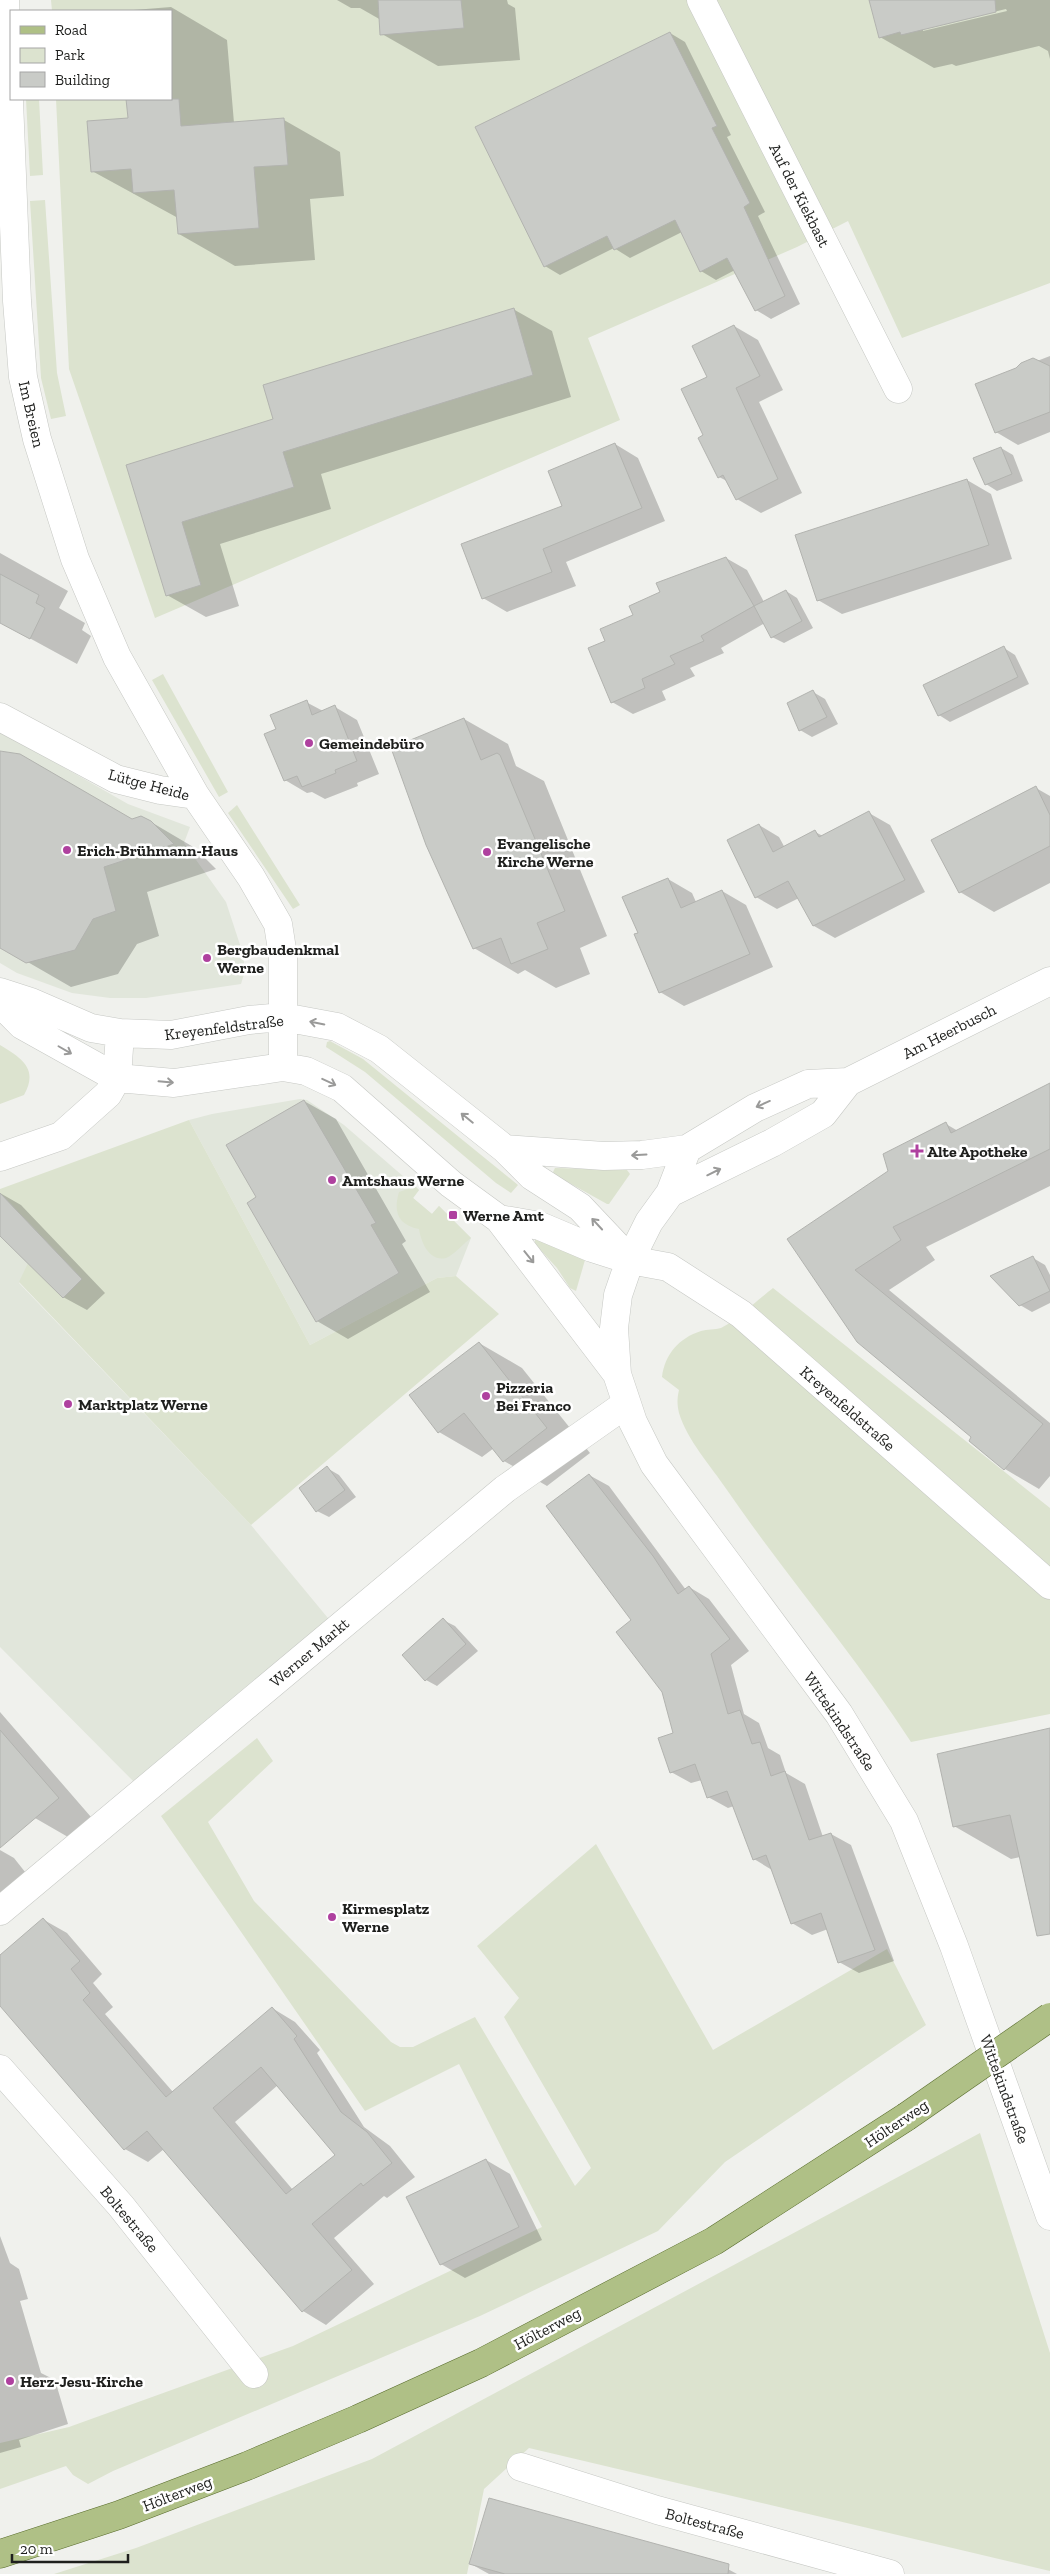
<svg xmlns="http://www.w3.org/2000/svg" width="1050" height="2574" font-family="'Zilla Slab',serif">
	<rect width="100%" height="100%" fill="#f0f1ed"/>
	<path fill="#e1e6db" d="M0,731L128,804L190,827L184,843L226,902L243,954L245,971L241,984L146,998H110L72,993L17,973L0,963Z
		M300,1099L307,1100L344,1125L419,1190L413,1198L432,1214L439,1206L471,1238L456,1276L437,1278L310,1345L189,1120L212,1114Z
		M0,1193L48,1243L19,1283L251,1525L337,1629L143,1791L0,1647Z"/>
	<path fill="#dce3cf" d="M51,0H1050V283L902,338L848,221L797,247L588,338L620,420L155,618L69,369L56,99H171V11H52Z
		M26,99H39L43,175L30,176Z
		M45,200L57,373L66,416L51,419L41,378L30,201Z
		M163,674L228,792L219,797L152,680Z
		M237,805L300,905L293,909L228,813Z
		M330,1041L363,1059L518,1185L511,1193L496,1183L365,1072L326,1047L327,1042Z
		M0,1045C21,1058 39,1068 24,1095L0,1104Z
		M189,1120L310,1345L437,1278L456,1276L499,1314L251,1525L19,1282L28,1263L48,1243L0,1193V1189Z
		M555,1168L627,1170L630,1174L609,1204H607L555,1175L553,1172Z
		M412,1183L419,1190L413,1198L432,1214L439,1206L471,1238C464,1243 454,1255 446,1258C429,1262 421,1242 419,1229C398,1225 393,1212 399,1192L408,1189Z
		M535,1236L585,1260L576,1291L570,1288L557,1268L535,1244Z
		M773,1288L1050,1508V1714L911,1742C855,1655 786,1576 727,1490C711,1466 687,1440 679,1413C677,1405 677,1398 679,1390L662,1377C665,1354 679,1338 701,1331C707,1329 715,1330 721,1328C733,1323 760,1298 773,1288Z
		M257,1738L273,1761L208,1822L254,1901L391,2042L400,2047H413L475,2017L575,2186L591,2168L504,2017L519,1998L477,1946L596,1844L713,2050L887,1949L926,2025L725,2162L658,2231L480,2316L113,2471L88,2484L73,2475L66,2466L0,2489V2443L69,2427L293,2346L542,2227L459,2064L365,2111L161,1816Z
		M980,2133L1050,2353V2571L529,2448L484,2489L467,2574H54L136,2548L372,2459Z"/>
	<path fill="#0003" fill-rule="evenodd" d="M337,0H507L508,4L515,8L520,60L438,66L382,34L381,20L360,8H351Z
		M871,0H1050V59L1048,51L1039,46L956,66L952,64L934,68L880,37ZM1006,9L1007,11L923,31V29Z
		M171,7L227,40L234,123L284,120L340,152L344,196L310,199L315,260L235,266L179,234L178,218L92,171L129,119L128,99H171V11H121Z
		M670,33L685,42L731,135L727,137L765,212L758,216L800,304L771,319L756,310L735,270L716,280L701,271L682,232L630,258L614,248L560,275L545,266Z
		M513,309L552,331L571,397L321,474L331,509L220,544L239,606L206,617L167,595L128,466L275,420Z
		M734,326L758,340L783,390L759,402L802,493L761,513L737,499L729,482L719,477L705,436L709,377Z
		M1050,356V432L1018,445L996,432L1037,361Z
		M615,444L638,458L665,521L566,562L576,586L507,612L483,598Z
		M1001,448L1013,455L1023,481L997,491L986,484Z
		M967,480L991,494L1012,559L842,614L818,600Z
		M0,553L68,591L59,608L85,623L82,630L91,636L77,664L0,622Z
		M726,558L747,570L764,602L786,591L797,598L813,628L784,643L772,637L765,623L721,648L724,653L690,668L695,676L662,691L666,700L633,714L612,702L607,642L662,593Z
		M1004,648L1015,655L1029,684L950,722L939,715Z
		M813,692L825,699L838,724L812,737L800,730Z
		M306,702L323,711L335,707L357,720L379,774L357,783L358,786L325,799L312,792L307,793L285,780L278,730Z
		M464,719L508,744L516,766L544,781L607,936L580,948L590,974L556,988L525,970L518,974L474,948Z
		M0,752L132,820L151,822L195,848L216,869L147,892L159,936L137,944L118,974L71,987L0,946Z
		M1036,788L1050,796V883L994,912L960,892Z
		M869,813L890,825L925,892L835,938L814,926L799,898L777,909L756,897L759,825L779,837L785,848L815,832L823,836Z
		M668,879L692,893L696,902L722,891L746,905L773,967L684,1006L660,992L640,933Z
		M1050,1084V1186L926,1247L935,1260L889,1290L1050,1423V1476L1039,1489L1005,1469L970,1441L973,1437L789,1239L890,1171L946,1124L958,1131Z
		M304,1101L336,1119L406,1241L402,1244L430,1292L348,1339L317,1321L258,1198Z
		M0,1193L21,1205L105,1293L87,1310L63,1297L0,1234Z
		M1033,1258L1045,1265L1050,1275V1303L1032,1312L1020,1305Z
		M479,1343L522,1368L590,1453L547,1486L504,1461L494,1448L482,1457L439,1432Z
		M327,1468L339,1475L356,1497L329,1517L317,1511Z
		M589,1475L609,1486L686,1590L689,1587L709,1599L749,1651L731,1665L744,1714L759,1723L768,1748L780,1755L786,1773L805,1784L823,1837L831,1834L851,1845L894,1961L859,1973L839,1962L828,1929L812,1935L792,1923L772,1870L754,1859L734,1806L728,1808L708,1797L702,1780L691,1783L671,1772L674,1734L664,1691L633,1620Z
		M443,1620L455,1626L478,1651L437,1686L426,1680Z
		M0,1712L91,1817L68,1837L35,1818L0,1777Z
		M1050,1729V1909L1020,1857L1011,1859L954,1826Z
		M0,1850L14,1858L33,1882L0,1911Z
		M44,1920L67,1933L102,1974L93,1983L113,2007L105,2014L173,2092L272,2008L295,2022L320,2050L317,2053L364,2127L390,2146L415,2177L387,2198L384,2196L334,2238L374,2284L326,2325L303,2311L164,2149L148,2162L125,2149L0,2004V1957ZM278,2085L337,2155L293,2190L235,2122Z
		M486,2160L510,2174L542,2240L465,2278L441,2264Z
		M0,2236L10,2263L19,2269L28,2299L20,2301L41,2373L55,2380L68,2424L19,2440L21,2447L0,2453Z
		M713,2561L737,2574H489L471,2564Z"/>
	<path fill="#c9cbc7" stroke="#b2b3af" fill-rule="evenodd" d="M378,0H461L464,28L380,35Z
		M869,0H995L996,12L901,35L900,32L879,38Z
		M670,32L717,126L712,128L750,203L744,207L785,296L755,311L727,258L700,272L675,220L614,250L607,236L544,267L475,127Z
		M126,99H179L181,126L284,118L288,165L254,167L259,228L178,234L174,190L133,193L131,169L91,172L87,121L128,118Z
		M514,308L533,375L283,452L294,487L182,522L201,585L166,596L126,465L273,419L263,385Z
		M734,325L760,376L736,388L778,479L736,500L723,475L718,478L698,438L703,435L681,389L707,377L692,346Z
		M1033,358L1050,366V412L995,433L975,384L1016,368L1021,363Z
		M615,443L642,508L543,549L552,572L482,599L461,544L562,506L548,471Z
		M1001,447L1012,474L985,485L973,458Z
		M967,479L989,545L817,601L795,535Z
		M726,557L754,606L701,636L704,641L670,656L675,664L642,679L645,688L611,703L588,648L605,641L600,629L633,615L629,606L660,592L656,583Z
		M0,574L39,595L36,603L45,608L30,639L0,623Z
		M786,590L802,621L771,638L754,606Z
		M1004,646L1018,677L938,716L923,685Z
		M813,690L827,717L799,731L787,703Z
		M307,700L312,715L335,705L357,761L335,770L336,773L302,787L297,776L284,781L264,734L276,729L270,715Z
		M464,718L481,760L497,753L500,755L565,911L537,923L548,949L511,964L501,938L473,949L426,845L391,748Z
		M0,751L20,754L132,819L141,816L151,821L174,844L104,867L116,911L93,919L75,950L26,963L0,948Z
		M1036,786L1050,815V846L959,893L931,840Z
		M869,811L905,880L813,926L788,881L755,898L727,840L759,824L773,852L815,830L819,837Z
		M668,878L681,908L722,890L750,954L659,993L634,934L638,933L622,897Z
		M1050,1083V1149L893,1227L901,1240L855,1270L1043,1424L1004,1470L969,1441L971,1437L857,1342L787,1239L888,1171L883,1154L946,1122L951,1133Z
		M304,1100L376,1223L371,1225L399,1273L316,1322L247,1203L256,1197L226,1145Z
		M0,1193L82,1279L63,1298L0,1236Z
		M1033,1256L1050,1291L1019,1306L990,1276Z
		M479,1342L547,1428L503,1462L464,1413L438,1433L409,1395Z
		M327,1466L345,1490L316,1512L299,1488Z
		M589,1474L653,1556L678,1594L689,1586L730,1639L711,1654L728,1714L740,1710L752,1744L760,1742L771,1776L785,1771L809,1840L831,1833L875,1950L838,1963L821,1913L791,1924L766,1855L753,1860L727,1791L707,1798L695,1764L670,1773L658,1738L673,1733L662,1692L616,1632L631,1620L546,1506Z
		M443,1618L466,1644L425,1681L402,1655Z
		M1050,1728V1934L1037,1936L1010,1815L953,1827L937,1754Z
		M0,1730L59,1798L0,1848Z
		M43,1918L80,1961L71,1969L90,1993L83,2000L166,2097L272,2007L297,2036L294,2039L341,2112L367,2132L392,2163L363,2186L361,2183L312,2224L352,2270L302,2312L147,2131L124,2150L0,2006V1955ZM261,2067L335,2155L286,2194L213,2108Z
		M486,2159L519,2227L440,2265L406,2197Z
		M489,2498L729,2564L728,2574H505L469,2564Z"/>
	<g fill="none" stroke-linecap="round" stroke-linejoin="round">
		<defs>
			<path id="minor" d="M5,0L17,301L23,377L37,439L75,559L117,657L195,795L251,877L278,924L283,956V1067
				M701,0L898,389
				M0,717L116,779L160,790L195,795
				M1050,981L848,1082L808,1084L755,1108L687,1149L670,1193L649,1222L630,1260L618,1295L614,1328L617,1374L633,1422L654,1464L839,1714L904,1821L954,1946L1050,2216
				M0,992L31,1002L91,1028L120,1033L171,1035L249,1020L283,1017L337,1027L379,1049L505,1149L532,1176L580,1207L630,1260
				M0,1003L22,1025L117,1078L174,1083L283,1067L306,1071L342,1088L451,1184L499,1219L617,1374
				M505,1149L604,1156L642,1155L687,1149
				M0,1157L61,1136L108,1094L117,1078L120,1033
				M670,1193L772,1143L823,1114L848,1082
				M499,1219L540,1226L592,1248L630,1260L668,1267L741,1314L1050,1585
				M0,1911L505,1489L626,1404
				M0,2069L121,2206L254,2374
				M521,2467L657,2510L890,2574"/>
			<path id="major" d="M0,2554L119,2515L247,2466L358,2419L481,2363L714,2241L906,2117"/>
		</defs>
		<use href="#minor" stroke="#c6c8c4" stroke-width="29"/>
		<use href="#major" stroke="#596c2d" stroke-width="29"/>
		<use href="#minor" stroke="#fff" stroke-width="28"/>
		<use href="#major" stroke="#afc086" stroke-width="28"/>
		<defs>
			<path id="major-bridge" d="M906,2117L1050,2017"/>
		</defs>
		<use href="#major-bridge" stroke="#596c2d" stroke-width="29" stroke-linecap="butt"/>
		<use href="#major-bridge" stroke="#afc086" stroke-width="28"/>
	</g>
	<defs><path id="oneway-shaft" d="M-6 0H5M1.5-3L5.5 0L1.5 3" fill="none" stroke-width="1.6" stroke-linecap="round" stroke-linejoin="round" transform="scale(1.25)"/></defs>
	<g stroke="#9a9a99">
		<use href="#oneway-shaft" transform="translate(317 1023) rotate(-169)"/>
		<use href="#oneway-shaft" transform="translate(65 1050) rotate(30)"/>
		<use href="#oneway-shaft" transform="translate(166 1082) rotate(5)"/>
		<use href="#oneway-shaft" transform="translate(329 1082) rotate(25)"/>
		<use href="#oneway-shaft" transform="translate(763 1104) rotate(156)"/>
		<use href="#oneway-shaft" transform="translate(467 1118) rotate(-141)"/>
		<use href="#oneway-shaft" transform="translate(639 1155) rotate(177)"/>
		<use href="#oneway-shaft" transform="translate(714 1172) rotate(-26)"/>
		<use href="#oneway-shaft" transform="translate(597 1224) rotate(-133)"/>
		<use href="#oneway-shaft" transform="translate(529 1257) rotate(51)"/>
	</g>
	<g fill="#af419f" stroke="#fff" stroke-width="2">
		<circle cx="309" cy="743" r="5"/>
		<circle cx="67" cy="850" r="5"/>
		<circle cx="487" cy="852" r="5"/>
		<circle cx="207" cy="958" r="5"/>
		<path d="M914.5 1143.5h5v5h5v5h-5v5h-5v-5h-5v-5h5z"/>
		<circle cx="332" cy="1180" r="5"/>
		<rect x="448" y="1210" width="10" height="10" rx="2.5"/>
		<circle cx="486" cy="1396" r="5"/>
		<circle cx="68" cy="1404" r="5"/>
		<circle cx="332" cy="1917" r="5"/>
		<circle cx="10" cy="2381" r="5"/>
	</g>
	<g text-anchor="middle" stroke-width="5" stroke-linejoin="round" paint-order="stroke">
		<g font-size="16" fill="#1e1f1d" stroke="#fff">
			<text transform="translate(800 195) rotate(63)" y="6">Auf der Kiekbast</text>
			<text transform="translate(32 414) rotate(77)" y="6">Im Breien</text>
			<text transform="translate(149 784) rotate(15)" y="6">Lütge Heide</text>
			<text transform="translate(224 1027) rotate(-7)" y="6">Kreyenfeldstraße</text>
			<text transform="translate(949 1031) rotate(-27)" y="6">Am Heerbusch</text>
			<text transform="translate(848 1408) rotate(41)" y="6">Kreyenfeldstraße</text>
			<text transform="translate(309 1652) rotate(-40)" y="6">Werner Markt</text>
			<text transform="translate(840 1721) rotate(56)" y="6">Wittekindstraße</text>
			<text transform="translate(1005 2089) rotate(70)" y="6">Wittekindstraße</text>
			<text transform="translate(896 2123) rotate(-34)" y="6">Hölterweg</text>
			<text transform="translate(130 2219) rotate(50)" y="6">Boltestraße</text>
			<text transform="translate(547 2328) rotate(-28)" y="6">Hölterweg</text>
			<text transform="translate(177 2493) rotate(-21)" y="6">Hölterweg</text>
			<text transform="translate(705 2523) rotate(15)" y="6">Boltestraße</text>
		</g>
		<g font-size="16" font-weight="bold" fill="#1e1f1d" stroke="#fff" text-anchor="start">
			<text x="319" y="749">Gemeindebüro</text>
			<text x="497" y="849">Evangelische<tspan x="497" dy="18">Kirche Werne</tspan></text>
			<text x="77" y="856">Erich-Brühmann-Haus</text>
			<text x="217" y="955">Bergbaudenkmal<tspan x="217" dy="18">Werne</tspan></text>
			<text x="927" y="1157">Alte Apotheke</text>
			<text x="342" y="1186">Amtshaus Werne</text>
			<text x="463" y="1221">Werne Amt</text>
			<text x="496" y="1393">Pizzeria<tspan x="496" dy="18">Bei Franco</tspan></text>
			<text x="78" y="1410">Marktplatz Werne</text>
			<text x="342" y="1914">Kirmesplatz<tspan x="342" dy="18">Werne</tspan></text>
			<text x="20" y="2387">Herz-Jesu-Kirche</text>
		</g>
	</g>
	<rect x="10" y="10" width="162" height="90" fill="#ffffff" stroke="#a5a5a5"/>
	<rect x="20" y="26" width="25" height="8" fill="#afc086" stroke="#a5a5a5"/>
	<text x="55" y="35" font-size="15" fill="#1e1f1d">Road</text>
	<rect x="20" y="48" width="25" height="15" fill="#dce3cf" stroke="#a5a5a5"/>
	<text x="55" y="60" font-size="15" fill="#1e1f1d">Park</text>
	<rect x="20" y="72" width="25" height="15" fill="#c9cbc7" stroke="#a5a5a5"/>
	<text x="55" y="85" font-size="15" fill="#1e1f1d">Building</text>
	<path d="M12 2554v8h116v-8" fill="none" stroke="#1e1f1d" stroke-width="2.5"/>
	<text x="20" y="2554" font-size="15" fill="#1e1f1d" stroke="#ffffff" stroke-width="4" paint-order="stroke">20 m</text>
</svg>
